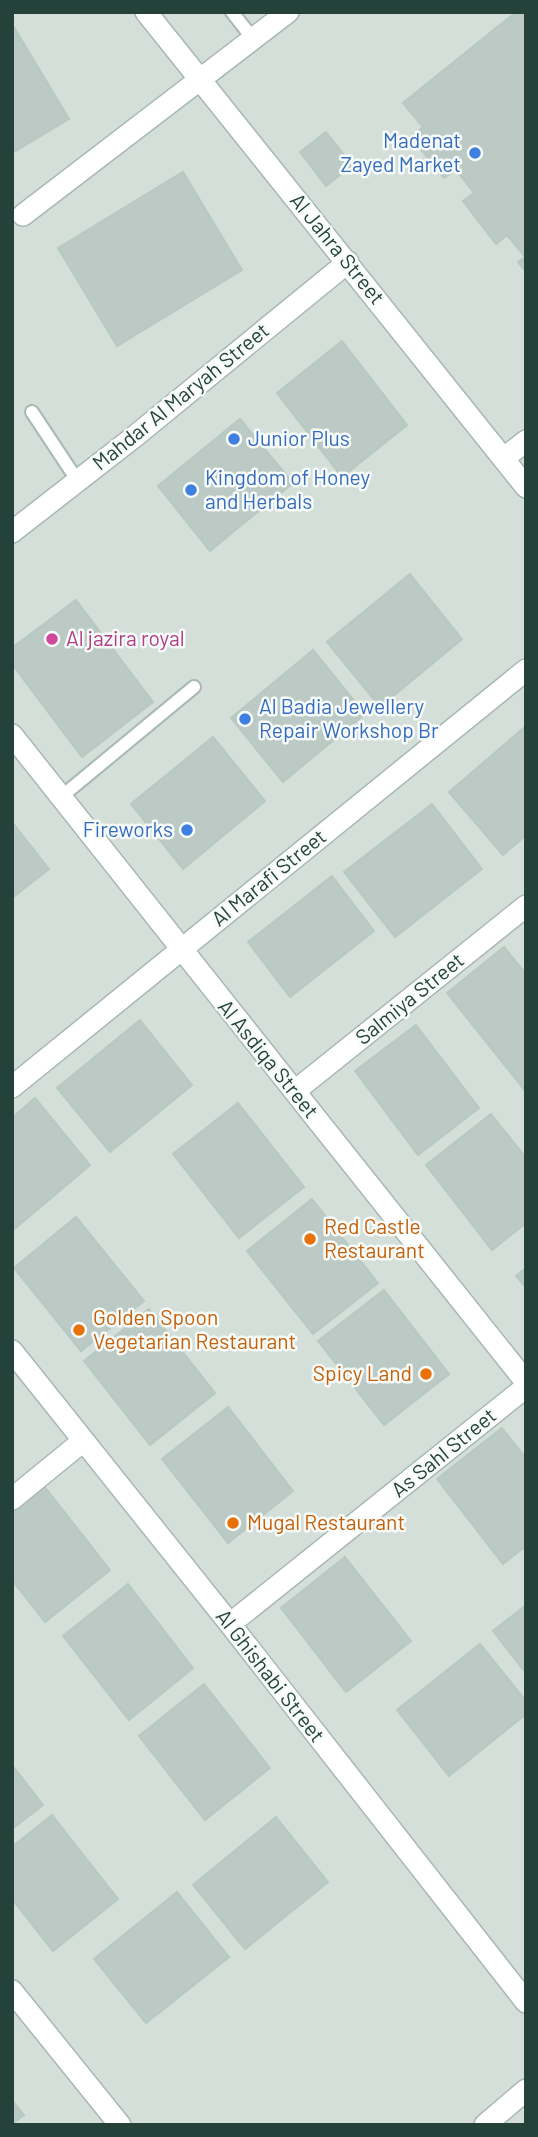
<svg xmlns="http://www.w3.org/2000/svg" width="538" height="2137" font-family="Barlow,sans-serif">
	<rect width="100%" height="100%" fill="#e6efeb"/>
	<path fill="#d4dfda" d="M12,12H526V2125H12Z"/>
	<path fill="#bbcac4" stroke="#b8c9c2" stroke-width="2" d="M516,12H526V272L518,262L525,257L507,235L496,244L463,201L474,193L456,170L444,178L411,137L423,127L403,103Z
		M12,24L69,119L12,153Z
		M326,132L352,165L326,186L300,152Z
		M183,172L242,270L117,346L58,248Z
		M342,341L407,425L342,477L277,393Z
		M240,419L293,483L210,551L158,486Z
		M410,574L462,639L380,707L327,642Z
		M76,600L153,702L82,757L12,664V648Z
		M313,650L365,714L283,782L231,718Z
		M526,726V835L503,855L449,792Z
		M213,737L265,801L183,869L131,804Z
		M432,804L482,869L395,937L344,872Z
		M12,822L49,869L12,898Z
		M332,876L374,931L290,997L248,942Z
		M504,947L526,974V1092L447,993Z
		M140,1020L192,1085L110,1152L57,1088Z
		M416,1025L479,1108L418,1155L355,1071Z
		M35,1098L90,1165L12,1231V1118Z
		M238,1103L304,1187L239,1238L173,1154Z
		M491,1114L526,1158V1223L492,1250L426,1165Z
		M312,1199L378,1283L313,1334L247,1251Z
		M76,1217L144,1301L81,1351L14,1268Z
		M526,1268V1288L516,1276Z
		M384,1290L449,1374L384,1425L318,1341Z
		M149,1309L215,1393L150,1445L84,1361Z
		M228,1407L293,1491L228,1543L162,1459Z
		M502,1428L526,1458V1546L503,1564L437,1479Z
		M44,1486L110,1570L45,1622L12,1580V1511Z
		M345,1557L411,1641L346,1692L281,1608Z
		M128,1584L193,1668L129,1720L63,1636Z
		M526,1605V1673L493,1631Z
		M480,1644L526,1701V1714L449,1776L397,1710Z
		M204,1684L270,1768L205,1820L139,1736Z
		M12,1765L43,1805L12,1829Z
		M52,1815L118,1899L53,1951L12,1899V1847Z
		M276,1817L328,1882L245,1949L193,1885Z
		M177,1892L229,1957L146,2023L94,1959Z
		M12,2100L24,2115L12,2124Z"/>
	<g fill="none" stroke-linecap="round" stroke-linejoin="round">
		<defs>
			<path id="lane" d="M232,12L254,40
				M32,412L77,480
				M61,797L194,687"/>
			<path id="street" d="M146,12L526,487
				M23,215L288,12
				M504,458L526,441
				M12,532L134,437L348,262
				M12,735C182,952 355,1166 526,1382
				M12,1087L526,670
				M295,1091L526,906
				M12,1351L230,1624L526,2002
				M12,1499L83,1441
				M230,1624L526,1387
				M12,1991L120,2125
				M485,2125L526,2090"/>
		</defs>
		<use href="#lane" stroke="#a8b8b2" stroke-width="16"/>
		<use href="#street" stroke="#a8b8b2" stroke-width="24"/>
		<use href="#lane" stroke="#fff" stroke-width="12"/>
		<use href="#street" stroke="#fff" stroke-width="21"/>
	</g>
	<g fill="#3f7fe0" stroke="#f7fbf9" stroke-width="2.5">
		<circle cx="475" cy="153" r="7"/>
		<circle cx="234" cy="439" r="7"/>
		<circle cx="191" cy="490" r="7"/>
		<circle cx="245" cy="719" r="7"/>
		<circle cx="187" cy="830" r="7"/>
	</g>
	<circle fill="#d1479c" stroke="#f7fbf9" stroke-width="2.5" cx="52" cy="639" r="7"/>
	<g fill="#e8710a" stroke="#f7fbf9" stroke-width="2.5">
		<circle cx="310" cy="1239" r="7"/>
		<circle cx="79" cy="1330" r="7"/>
		<circle cx="426" cy="1374" r="7"/>
		<circle cx="233" cy="1523" r="7"/>
	</g>
	<g text-anchor="middle" stroke-width="5" stroke-linejoin="round" paint-order="stroke">
		<g font-size="21" fill="#366cbe" stroke="#f7fbf9" text-anchor="start">
			<text x="461" y="148" text-anchor="end">Madenat<tspan x="461" dy="24">Zayed Market</tspan></text>
			<text x="248" y="446">Junior Plus</text>
			<text x="205" y="485">Kingdom of Honey<tspan x="205" dy="24">and Herbals</tspan></text>
			<text x="259" y="714">Al Badia Jewellery<tspan x="259" dy="24">Repair Workshop Br</tspan></text>
			<text x="173" y="837" text-anchor="end">Fireworks</text>
		</g>
		<g font-size="21" fill="#24423a" stroke="#f7fbf9">
			<text transform="translate(337 249) rotate(51)" y="7">Al Jahra Street</text>
			<text transform="translate(181 397) rotate(-39)" y="7">Mahdar Al Maryah Street</text>
			<text transform="translate(269 878) rotate(-39)" y="7">Al Marafi Street</text>
			<text transform="translate(410 999) rotate(-39)" y="7">Salmiya Street</text>
			<text transform="translate(268 1059) rotate(51)" y="7">Al Asdiqa Street</text>
			<text transform="translate(444 1453) rotate(-39)" y="7">As Sahl Street</text>
			<text transform="translate(270 1676) rotate(52)" y="7">Al Ghishabi Street</text>
		</g>
		<g font-size="21" fill="#b23c85" stroke="#f7fbf9" text-anchor="start">
			<text x="66" y="646">Al jazira royal</text>
		</g>
		<g font-size="21" fill="#c56008" stroke="#f7fbf9" text-anchor="start">
			<text x="324" y="1234">Red Castle<tspan x="324" dy="24">Restaurant</tspan></text>
			<text x="93" y="1325">Golden Spoon<tspan x="93" dy="24">Vegetarian Restaurant</tspan></text>
			<text x="412" y="1381" text-anchor="end">Spicy Land</text>
			<text x="247" y="1530">Mugal Restaurant</text>
		</g>
	</g>
	<rect width="538" height="2137" fill="none" stroke="#24423a" stroke-width="28"/>
</svg>
